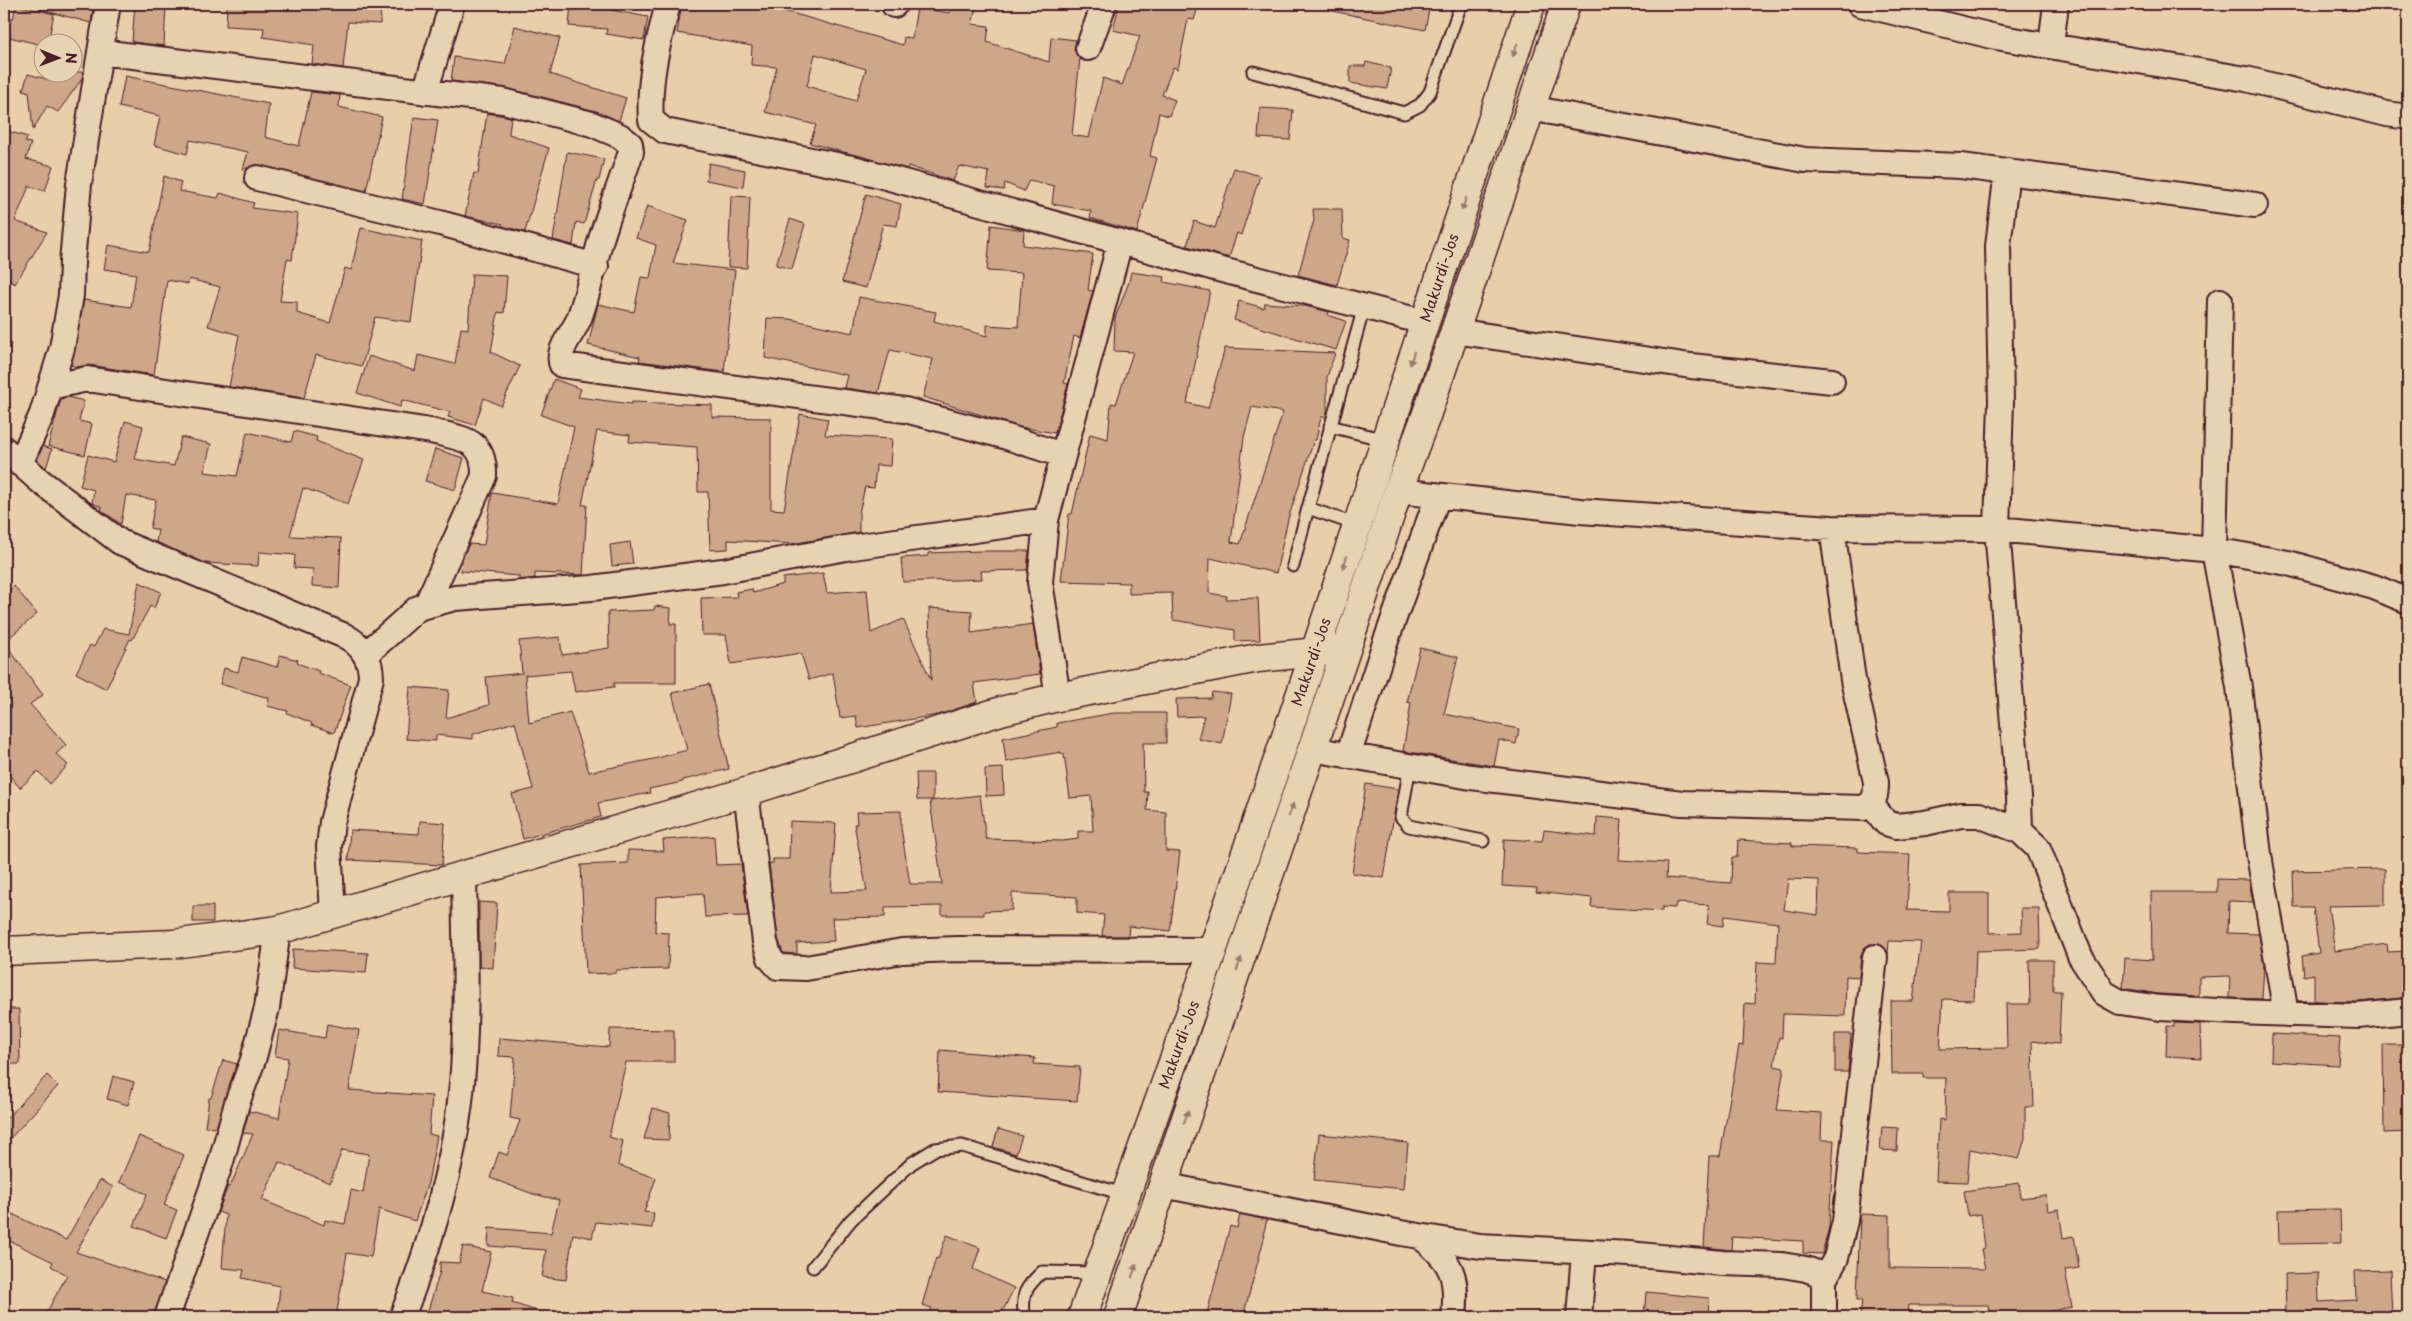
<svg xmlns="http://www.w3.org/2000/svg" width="2412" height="1321" font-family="'Playpen Sans',sans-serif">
	<rect width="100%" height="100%" fill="#e8cfaa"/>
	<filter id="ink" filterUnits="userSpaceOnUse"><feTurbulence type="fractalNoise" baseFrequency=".02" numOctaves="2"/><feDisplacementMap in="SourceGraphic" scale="10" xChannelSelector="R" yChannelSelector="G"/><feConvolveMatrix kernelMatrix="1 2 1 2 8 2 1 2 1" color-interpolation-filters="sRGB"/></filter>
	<g filter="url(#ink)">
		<path fill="#cda787" stroke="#4a1f2b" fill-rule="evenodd" d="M39,4H94L91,23L39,9Z
			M135,4H166L164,46L132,42Z
			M227,4H381L380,24L348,22L343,68L312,64L314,45L263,37L264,28L226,26Z
			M571,4H606V9L648,17L644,40L606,34L607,29L569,26Z
			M682,4H782L781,10L903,45L904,37L912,38L917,8L950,13L952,4H977L972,24L989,26L987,42L1049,62L1051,37L1076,40L1074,50L1080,58L1072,135L1089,138L1103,78L1122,85L1140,36L1113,30L1119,4H1199L1194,20L1188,19L1178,69L1173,67L1162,95L1175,100L1169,116L1159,113L1150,156L1157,158L1137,232L1090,218L1091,211L1052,204L1054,186L1029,180L1024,191L1005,183L1004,190L987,188L989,172L959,166L953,181L908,166L907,169L810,143L816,125L765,112L777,67L751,65L752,46L677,33ZM815,54L866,69L856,101L807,86Z
			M1333,4H1400L1429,9L1425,30L1332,11Z
			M16,5L54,14L48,42H42V45L9,37L10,34L4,33V17L13,19Z
			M515,26L560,38L550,74L626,98L619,121L596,111L506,88L451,81L454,57L505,64Z
			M1366,62L1391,68L1387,89L1350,83V66H1365Z
			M55,72H83L82,79L58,112L47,106L33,130L29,92L23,90L28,74L50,80Z
			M125,76L269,104L265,137L299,146L311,92L340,95L339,107L382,117L366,191L260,165L243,169L248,152L190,140L187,154L154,145L160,116L119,107Z
			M1260,108L1293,110L1290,140L1258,138Z
			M487,113L511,117L509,134L549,148L525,232L502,226L503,224L465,216L474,173L478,174Z
			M414,117L438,120L425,204L402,199Z
			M4,130L28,137L25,142L31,143L26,159L53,166L45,191L29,186L15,221L47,232L15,284L4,277Z
			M567,152L604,159L599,180H597L584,224L576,222L573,245L553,240Z
			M709,163L745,170L743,187L706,180Z
			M1234,168L1260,176L1241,235L1237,233L1229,258L1187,246L1194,221L1215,228Z
			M164,176L181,182L179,191L218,198L220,193L254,203L252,208L298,214L292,260L287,259L280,301L297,302V313L330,323L345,268L351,270L361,228L422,241L411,322L375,317L362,366L316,355L304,398L229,387L239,335L208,326L220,287L189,279L188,284L167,280L154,375L89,365L77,367L71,365L84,300L131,307L136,274L104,269L108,245L149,252Z
			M866,194L901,204L897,226L883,224L866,288L842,282Z
			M731,196L750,197L747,268L728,267Z
			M647,206L688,220L673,263L735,270L724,372L639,361L640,357L588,345L598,304L634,312L641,277L650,278L656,245L636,238Z
			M1313,209H1342L1343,238L1350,240L1337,285L1298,275L1314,220Z
			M790,219L805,224L792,269L776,265Z
			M991,225L1024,230L1023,245L1093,254L1088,290L1093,291L1080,338L1074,336L1064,383L1068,384L1055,433L1020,427L923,397L933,359L890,350L878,393L844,388L847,375L765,358L767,318L790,319L853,333L859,297L936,312L934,321L987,336V325L1018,327L1022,273L987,271Z
			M1131,272L1165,277L1164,282L1210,291L1187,403L1208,408L1225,348L1335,353L1327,377V411L1326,417H1321L1316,440H1314L1288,519L1276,573L1210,558L1209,593L1227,596L1226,599L1258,598L1260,640L1235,641V630L1173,620L1172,593L1129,594V583L1061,581L1069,514H1072L1090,434L1108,439L1111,403L1116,404L1133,352L1114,351L1115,318L1129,282ZM1252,407L1283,412L1240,544L1231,542L1244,437Z
			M472,274L507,276L504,313L498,312L491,352L520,366L501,406L484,398L475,425L448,417L450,412L402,400L400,407L357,393L369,356L415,371L418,355L455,364L461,328L468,329Z
			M1239,301L1264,308L1265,303L1305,306L1329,312L1328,315L1346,321L1336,350L1234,320Z
			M554,379L581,389L578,397L631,404L632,402L712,405V417L771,418V509L784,510L800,414L828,419L825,435L892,439L890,466L876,465L874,488L865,487L859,513V532L792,544L728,540V549L710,550L708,492H698L697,447L629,442L630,435L597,431L582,505H587L583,575L535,573V578L519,580V576L461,571L462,559L469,544L484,545L492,493L558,504L574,427L541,415Z
			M68,397L84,401L79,421L92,424L85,455L48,446L61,399Z
			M125,421L143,426L135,459L174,466L181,437L211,444L204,472L237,476L247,432L291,442L294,431L317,437L316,441L364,460L348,504L303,488L290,536L341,538L339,588L312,586L313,569L294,568L295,555L259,552L258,566L205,563L156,542L158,530L150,528L156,500L126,495L121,524L101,510L102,507L92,503L94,490L80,486L88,455L114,462Z
			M43,446L52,449L46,468L37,460Z
			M435,449L464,458L455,490L425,481Z
			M630,542L633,564L612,566L610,545Z
			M981,551H1029L1027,570L981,571L982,579L903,582L901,558L928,556V553Z
			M823,573L827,593L867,590L871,633L903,619L931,680L929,608L972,611L971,633L1033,624L1040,674L974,683L977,702L938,715L858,728L856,716L840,718L833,673L809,680L801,653L731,664L726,635H702L701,598L737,597L736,592L752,589L753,593L783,584V578Z
			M139,582L161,592L154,608L150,606L132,640L130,639L106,689L76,673L90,645L94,647L103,629L129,634Z
			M14,586L37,614L4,642V595Z
			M655,606L671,608L670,624H676V683H614V687L575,692L571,671L525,675L529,723L570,712L589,772L654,759L687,750L672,693L709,684L729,769L683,780V782L649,789L650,793L598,803L601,817L523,839L512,794L533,789L515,722L473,734V739L436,735V741L406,739L410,687L449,690L446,718L489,705L486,677L522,673L519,641L560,637L562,655L609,648L608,612L654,610Z
			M4,642L43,695L30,704L66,745L56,754L68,765L50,784L38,771L20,788L4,769Z
			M1420,648L1458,657L1444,714L1519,729L1516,744L1499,740L1494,766L1403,751L1411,703L1407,702Z
			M280,655L298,660L297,663L319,671L318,673L351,685L334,733L311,725L312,723L287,713L288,711L267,706L269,698L220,684L224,668L238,672L242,657L277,667Z
			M1212,692L1231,694L1222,744L1198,739L1204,716L1177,717L1176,699L1211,698Z
			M1114,713H1166V743H1143L1144,792H1148L1147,810L1166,812V851L1180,852L1170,931L1129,926L1128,936H1102L1104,915L1077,913V897L1012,893V910L984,911V915H942V906L885,907V917L832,918L834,941L797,943V954L784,953L782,951L778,939L769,863H773V859H789L790,821L836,823L831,892L867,891L854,824H857L856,812L901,811V828L910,884H942L930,801L980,795L986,839L1063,841L1078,839V831H1093L1091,796L1070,798L1064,754H1061V752L1006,762L1003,738L1057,727V723Z
			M1003,768L1004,795L986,796L985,769Z
			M916,773H933V800H917Z
			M1366,784L1398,789L1384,878L1352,873Z
			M1597,817L1622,819L1619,860L1667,863L1666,878L1731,883L1732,857H1737L1738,840L1792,843V846L1858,848V852L1910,854L1907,910L1949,911V893H1989V933L2022,932L2021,908H2039L2040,949L1976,951L1974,1000L1943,999L1940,1049L2007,1048L2006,1004H2030L2029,960H2053V991H2061L2059,1044L2032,1041L2034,1107H2025V1138L2019,1159L1970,1149L1967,1182L1936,1181L1939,1119L1945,1120L1946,1078H1923V1074H1892L1891,1001H1913L1921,942L1889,941L1888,955L1883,946L1870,944L1864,948L1861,955L1859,977L1846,976L1845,1016L1783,1014L1782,1038L1779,1037L1774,1066L1784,1068L1777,1110L1822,1113L1821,1140H1834L1829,1227L1822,1254L1803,1253V1241L1732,1237L1731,1250L1704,1247L1709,1156H1720L1739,1045L1743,1046L1745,1003L1755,1004L1757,962L1776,963L1778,923L1724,916L1723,926L1707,924L1709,905L1676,903L1675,908L1662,907V911L1591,907L1592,898L1536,892L1537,888L1502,886L1504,839L1542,841L1544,830L1596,836ZM1788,879L1819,880L1818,915L1784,910Z
			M420,821L445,823L442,865L348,860L350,830L419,834Z
			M714,836L716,865L741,864L748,916L705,917L703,893L656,897L655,932L669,933L668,969L616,970V973L586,974L581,865L628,863V850L664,851L663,840Z
			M2385,869V905L2328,906L2335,951L2387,944L2388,952L2408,951V967H2403L2404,998L2358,1002L2314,1001V974L2304,976L2302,956L2319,953L2313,907H2294L2293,871Z
			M2217,879L2249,880L2253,902L2229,901L2228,933L2259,934L2264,965L2262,999L2229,998L2230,976L2199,977V996L2158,994L2123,988L2125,958L2152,960L2151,892H2217Z
			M479,902L497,903L493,968L479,967Z
			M193,906H213V922H193Z
			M293,949L368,953L366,973L292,968Z
			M4,1009H19L20,1064H4Z
			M2174,1023L2200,1024L2201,1058L2166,1056L2167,1026L2174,1027Z
			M327,1024L359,1030L349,1090L432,1096L429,1134L437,1136L428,1183L415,1221L379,1209L371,1257L347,1253L336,1317H277L280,1286L242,1278L244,1270L222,1268L226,1215L218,1212L228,1186L230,1187L253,1134L243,1133L249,1111L279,1118L288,1058L275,1056L279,1030L325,1038ZM342,1150L369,1154L363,1193L351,1190L345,1224L325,1220L324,1225L262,1200L279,1162L330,1183Z
			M610,1029L674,1030V1062H626L609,1137L623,1141L618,1165L656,1178L644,1212L654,1213L652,1228L596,1222L592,1238L573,1234L566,1280L542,1277L546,1250L488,1246L489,1228L551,1233L559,1200L533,1194L490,1178L499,1152L507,1155L520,1120L510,1118L515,1057L498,1056L499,1038L609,1047Z
			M1835,1034H1851L1848,1072H1835Z
			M2272,1034L2340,1038L2338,1065L2271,1061Z
			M2383,1045H2408V1132L2384,1133Z
			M940,1050L1035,1058L1034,1064L1080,1067L1077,1101L938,1092Z
			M223,1060L237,1064L216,1128L205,1127L209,1098H211Z
			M47,1075L58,1086L4,1145V1121Z
			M113,1076L134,1082L128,1105L107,1099Z
			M653,1108L670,1113L669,1140L644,1139Z
			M1882,1127L1898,1128L1897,1151L1880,1150Z
			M998,1129L1022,1136L1016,1154L993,1147Z
			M1319,1134L1408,1143L1404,1189L1314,1180Z
			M139,1136L184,1155L164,1205L177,1210L166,1238L134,1226L147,1194L119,1182Z
			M100,1180L113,1187L76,1252L165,1282L154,1317H44L67,1275L51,1266L53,1262L4,1238V1210L66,1240Z
			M2019,1183L2021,1198L2046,1195L2048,1211L2059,1209L2063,1238L2074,1236L2079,1268L2065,1270L2072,1307L2019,1317H1990L1988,1305H1908L1907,1317H1860L1862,1300H1857L1860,1214L1890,1215V1268L1985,1269L1981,1249L1985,1248L1981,1214L1968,1216L1964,1191Z
			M2340,1209L2341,1243L2279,1244L2278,1210Z
			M1240,1214L1267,1220L1263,1235H1265L1243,1317H1206L1230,1226L1237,1228Z
			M947,1235L980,1248L973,1269L1014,1288L1000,1317H928L932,1308L922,1305L936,1258L938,1259Z
			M463,1246L491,1252L482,1291L513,1298L512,1303L546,1314V1317H426L440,1271V1262L459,1263Z
			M2390,1270L2392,1317H2286L2285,1274L2318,1273L2319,1302L2356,1300L2355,1271Z
			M1646,1292L1709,1298L1708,1317H1644Z"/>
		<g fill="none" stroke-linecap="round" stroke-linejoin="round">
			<defs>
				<path id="service" d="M1253,72L1404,113L1420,105L1430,92L1461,4
					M1330,426L1385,440
					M1357,525L1308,508L1364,307
					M1293,566L1308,508
					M1410,766L1401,817L1409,826L1483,841
					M813,1267L851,1220L912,1163L935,1149L962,1146L1126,1195
					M1024,1317C1022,1293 1025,1288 1042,1272L1098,1273"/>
				<path id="minor" d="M668,4C658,43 648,79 651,120L665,131L857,169L1218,269L1424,322
					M1860,4L1996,37L2246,79L2387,114L2408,117
					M894,5L895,4
					M2051,45L2056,4
					M1088,48L1104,4
					M100,52L108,4
					M425,92L452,4
					M1530,108L1805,160L1961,166L2255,205
					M2007,171L1998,246L2001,402L1997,529L2019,797L2020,831
					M257,178L440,223L596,266
					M2220,301L2214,550L2239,687L2259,855L2286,1014
					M1454,331L1691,366L1832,381
					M50,387L87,379L431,431C462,439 485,438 484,476L426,606
					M4,449L40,481L120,542L345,636C362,645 371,659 371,678L332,822L329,847L333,913
					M20,464L42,414L62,348L71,295L72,262L79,184L100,52L503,101L592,124L620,136L630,144L631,152C621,183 608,214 599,246C593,270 588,293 580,316C576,330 555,350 562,365L905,410L1007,437L1062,455
					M1398,491L1580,511L1832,528L1997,529L2214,550L2288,563L2374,587L2408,601
					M365,655L418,608L455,598L592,588L723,571L846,548L1046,520
					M1058,697L1040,582L1046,520L1120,242
					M1312,749L1471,777L1682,803L1863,808C1876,802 1876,795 1876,782L1853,680L1832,528
					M1348,756L1384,646L1438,496
					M746,792L765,942L770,958L778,967L806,968L902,951L958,949L1213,950
					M1871,804L1886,823L1896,826L1925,823L1961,815H1979L2020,831L2038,848L2080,956L2104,993L2120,1002L2160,1008L2236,1012L2358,1016L2408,1011
					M1163,1185L1401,1233L1480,1246L1629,1254L1722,1263L1782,1265L1806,1269L1817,1273L1824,1280
					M1421,1237C1453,1262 1458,1277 1454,1317
					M167,1317L221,1162L237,1103L253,1060L267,1008L278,930
					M402,1317C431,1243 455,1163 462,1083C468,1014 465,945 464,875
					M1579,1317L1584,1252
					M1824,1317V1280L1836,1258L1845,1221L1875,957"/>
				<path id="secondary" d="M4,951L173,944L278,930L746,792L1001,711L1058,697L1258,658L1337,650"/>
				<g id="trunk">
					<path id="s1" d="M1082,1317L1201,984L1315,652L1531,4"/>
					<path d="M1118,1317L1346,650L1398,491L1426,416L1566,4"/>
				</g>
			</defs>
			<use href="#service" stroke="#4a1f2b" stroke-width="15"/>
			<use href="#minor" stroke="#4a1f2b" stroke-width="28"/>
			<use href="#secondary" stroke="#4a1f2b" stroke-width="31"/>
			<use href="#trunk" stroke="#4a1f2b" stroke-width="31"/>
			<use href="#service" stroke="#e7d3b1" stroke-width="11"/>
			<use href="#minor" stroke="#e7d3b1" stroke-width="24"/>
			<use href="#secondary" stroke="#e7d3b1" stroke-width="28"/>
			<use href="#trunk" stroke="#e7d3b1" stroke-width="28"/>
		</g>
		<defs><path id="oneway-solid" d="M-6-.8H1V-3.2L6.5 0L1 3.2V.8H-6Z" transform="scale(1.25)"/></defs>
		<g fill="#98796e">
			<use href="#oneway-solid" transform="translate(1515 50) rotate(109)"/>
			<use href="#oneway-solid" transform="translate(1464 204) rotate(109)"/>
			<use href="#oneway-solid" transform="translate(1412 358) rotate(108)"/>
			<use href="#oneway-solid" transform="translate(1345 562) rotate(108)"/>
			<use href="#oneway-solid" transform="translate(1291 810) rotate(-71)"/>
			<use href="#oneway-solid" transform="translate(1239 964) rotate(-71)"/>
			<use href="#oneway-solid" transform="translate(1186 1117) rotate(-71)"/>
			<use href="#oneway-solid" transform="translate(1134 1271) rotate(-71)"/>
		</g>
	</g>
	<g text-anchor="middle" stroke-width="4.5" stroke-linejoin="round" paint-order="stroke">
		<g font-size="15" fill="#4a1f2b" stroke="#e7d3b1">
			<text dy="5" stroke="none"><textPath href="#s1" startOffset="1099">Makurdi-Jos</textPath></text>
			<text dy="5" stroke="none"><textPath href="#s1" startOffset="694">Makurdi-Jos</textPath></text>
			<text dy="5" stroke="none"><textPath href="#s1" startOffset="289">Makurdi-Jos</textPath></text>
		</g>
	</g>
	<rect width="2412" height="1321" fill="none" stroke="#e7d3b1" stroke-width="20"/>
	<rect x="10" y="10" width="2392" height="1301" fill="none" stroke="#4a1f2b" stroke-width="2" filter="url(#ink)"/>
	<g transform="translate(58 58) rotate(91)"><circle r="24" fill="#e7d3b1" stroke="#a88b7b"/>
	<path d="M0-4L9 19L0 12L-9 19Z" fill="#4a1f2b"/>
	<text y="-8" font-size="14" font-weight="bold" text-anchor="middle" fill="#4a1f2b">N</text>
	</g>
</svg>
